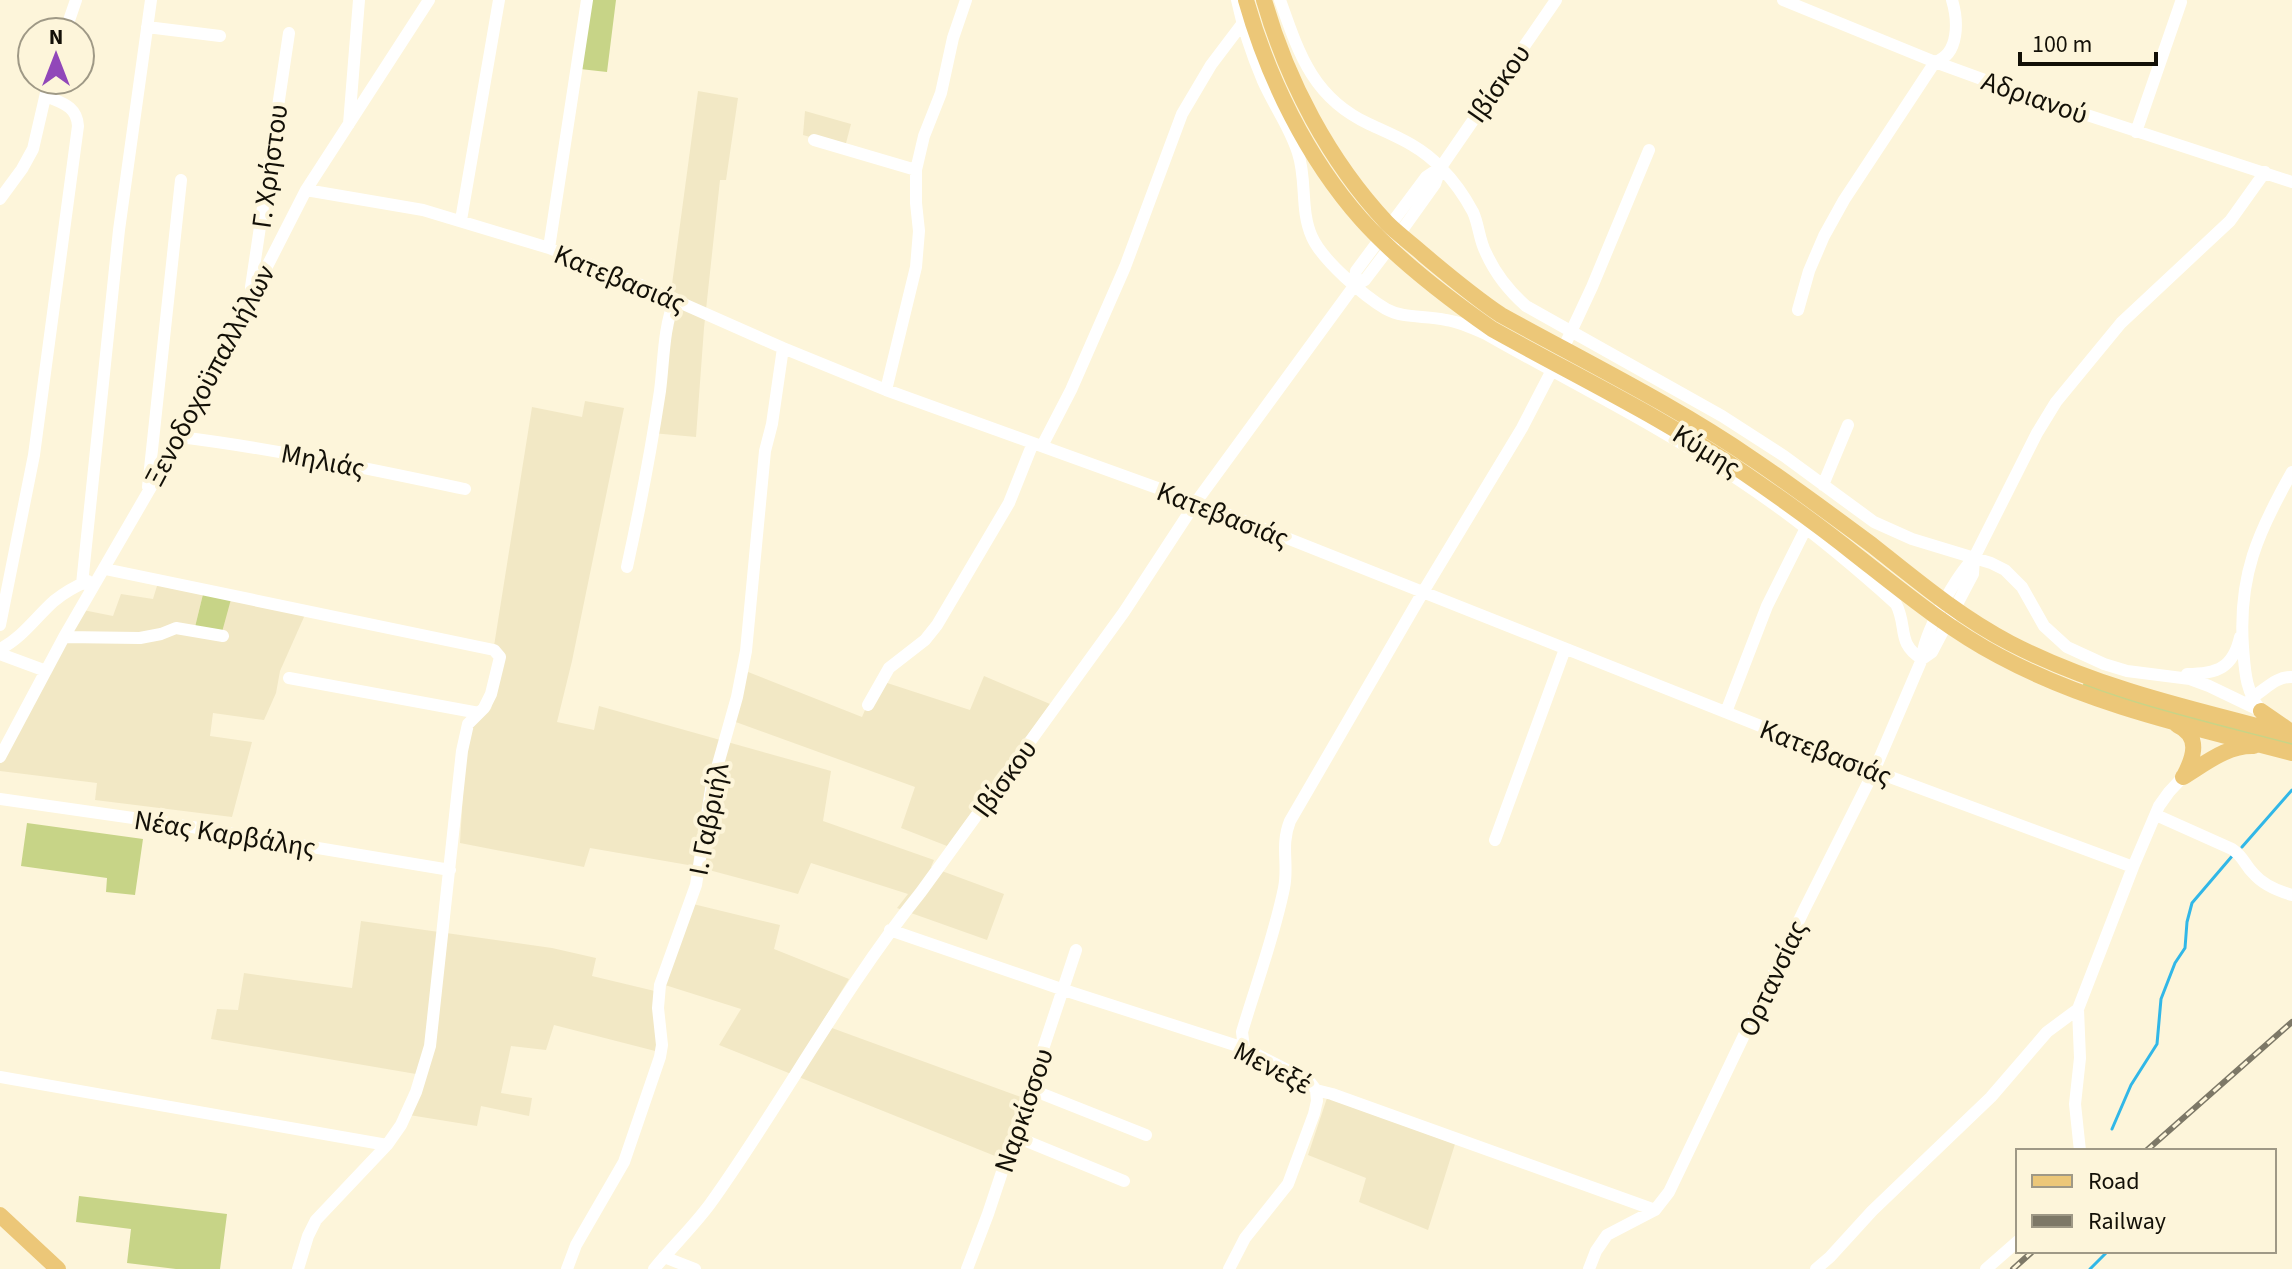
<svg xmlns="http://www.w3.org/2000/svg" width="2292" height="1269" font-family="'Source Sans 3',sans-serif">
	<rect width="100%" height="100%" fill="#fdf5da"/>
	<path fill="#f2e8c5" d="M698,91L738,98L726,180H720L704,328L696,437L652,433Z
		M805,111L851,124L845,147L803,135Z
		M585,401L624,408L572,661L557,722L594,730L599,706L831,771L823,821L934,860L931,867L1004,894L987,940L897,908L908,894L811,863L798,894L694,866L590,848L584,867L460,843L465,759L471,726L491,709L503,656L494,646L532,407L582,417Z
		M160,576L205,586L195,627L233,592L308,608L280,671L276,693L264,720L213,713L210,736L252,742L232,817L95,800L97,783L0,771V761L83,610L113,616L121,594L153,599Z
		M743,670L862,717L878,680L970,710L984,676L1050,704L947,846L901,828L915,787L733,721Z
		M693,904L780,925L774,949L849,979L821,1024L1021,1097L1000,1158L719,1045L741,1009L665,985Z
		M361,921L552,948L596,958L592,976L663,993V1053L554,1025L546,1050L511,1046L501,1093L532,1098L529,1116L481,1106L477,1126L403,1114L416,1074L211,1039L217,1009L238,1010L244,973L352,988Z
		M1327,1098L1455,1144L1428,1230L1359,1202L1366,1178L1308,1155Z"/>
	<path fill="#c7d487" d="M589,0H616L607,72L580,69Z
		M205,586L233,592L222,632L195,627Z
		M2084,682L2292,741V747L2161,712L2082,687Z
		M27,823L143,839L135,895L106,892L107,878L21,866Z
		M79,1196L227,1214L220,1269H176L127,1263L131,1229L76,1222Z"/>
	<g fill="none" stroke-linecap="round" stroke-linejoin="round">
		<path stroke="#31b7e7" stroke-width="3" d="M2242,847L2292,790
			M2112,1129L2131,1085L2157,1044L2161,999L2175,963L2185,948L2187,922L2192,903L2233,855
			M2090,1269L2108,1251"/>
		<path stroke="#fff" stroke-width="12" d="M1237,0C1243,28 1252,55 1263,81C1274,106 1290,127 1298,153C1307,180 1300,211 1312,237C1322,260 1364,296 1386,309C1404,319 1426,315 1446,320C1460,322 1473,328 1486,334C1570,382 1658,425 1739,480C1795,517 1846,559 1896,604C1908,627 1896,643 1922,659
			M1280,0C1299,54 1313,98 1369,124C1395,136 1421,146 1441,168C1453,180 1465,197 1473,212C1479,225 1479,240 1486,253C1495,273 1509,291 1526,306L1722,416L1784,456L1874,522L1912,539L1991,563L2005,570L2022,587L2044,626L2067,647L2104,664L2127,671L2190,679L2209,686L2261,711
			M1783,0L1935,62L2023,94L2292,182
			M147,27L220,36
			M65,32L76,0
			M349,124L359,0
			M2136,132L2181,2
			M814,140L916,170
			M306,190L423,210L549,248L636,283L783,348L886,390L1196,502L1874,771L2133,867
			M0,199L22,169L33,149L49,80
			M461,220L499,0
			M549,248L587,0
			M1354,286L1356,271L1426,177L1441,167
			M251,287L289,33
			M1798,310L1809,271L1824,236L1844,200L1935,62C1960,54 1958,20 1952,0
			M1563,349L1592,287L1649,150
			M886,390L916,267L919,231L916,203V170L924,136L941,93L953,38L966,0
			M180,437C276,449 370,469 465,489
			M1042,446L1071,390L1125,267L1182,114L1211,65L1242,24
			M1823,485L1848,425
			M148,487L181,180
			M627,567C640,508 651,450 660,391C664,360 663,329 675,299
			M105,569L494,650L500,657L491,694L484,708L468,724L462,751L430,1046L416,1092L401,1125L387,1145L316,1220L308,1236L298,1269
			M82,584L119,230L151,0
			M0,625L34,455L78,126C77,106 62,103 46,96
			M64,637L140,638L161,634L176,628L223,636
			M0,649C22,638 36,617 54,601C65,592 76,586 88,581
			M0,654L46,671
			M1922,659L1932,652L1964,591L1973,574L1974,558
			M2187,674C2217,674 2233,668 2240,637
			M289,678L479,713
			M2251,698C2265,690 2276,676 2292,677
			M868,705L889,668L925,640L937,625L1009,503L1033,443
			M2261,711C2245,690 2245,671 2243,647C2238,576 2258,532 2292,472
			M1726,712L1767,606L1806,528
			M0,757L64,637L180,437L306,190L429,0
			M0,799L168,823L450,870
			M2156,815L2232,849C2244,857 2244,864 2253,873C2263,885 2278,891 2292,895
			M1495,840L1565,649
			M890,930L1064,990L1244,1048L1309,1081L1316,1090L1332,1094L1655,1210
			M1244,1048L1242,1032C1256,985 1274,937 1284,888C1289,864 1280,846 1290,821L1423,592L1522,428L1551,372
			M0,1077L387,1145
			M1030,1089L1146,1135
			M1014,1136L1124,1181
			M2080,1151L2075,1104L2080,1058L2078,1009L2133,867L2159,806L2169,792L2183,777
			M664,1257L695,1269
			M567,1269L576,1245L624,1162L660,1057L662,1045L658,1008L660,985L696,885L711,789L737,697L746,651L765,451L772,424L783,348
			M654,1269C672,1247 693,1227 710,1204C783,1102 842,990 921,892L1124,612L1196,502L1354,286L1365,280L1390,247L1435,184L1441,167L1556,0
			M967,1269L988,1214L1076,950
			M1229,1269L1245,1238L1288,1184L1314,1114L1317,1101L1316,1090
			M1589,1269L1596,1251L1607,1235L1655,1210L1669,1192L1804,910L1874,771L1922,659C1923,634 1956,576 1974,558L2037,433L2056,402L2121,323L2230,221L2265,172
			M1816,1269L1830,1257L1872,1211L1991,1097L2047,1032L2078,1009
			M1986,1269L2018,1241"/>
		<path stroke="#ecc778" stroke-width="16" d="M1246,0C1268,78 1307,158 1361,219C1396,258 1449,299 1492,329C1576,376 1664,418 1744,473C1782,499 1820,526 1856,555C1902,591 1948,629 1999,656C2090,705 2193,727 2292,753
			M1264,0C1287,81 1329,161 1387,223C1399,235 1412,244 1424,255C1449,276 1474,297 1501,315C1586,362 1674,405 1754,460C1794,487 1833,516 1872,545C1916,580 1960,617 2010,643C2099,689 2196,710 2292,735
			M2261,711L2287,729
			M2177,725C2201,736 2194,757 2184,776
			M2183,777C2205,764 2227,745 2254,746
			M0,1215L58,1269"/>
		<defs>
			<path id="rail" d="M2146,1151L2292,1022
				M2013,1269L2033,1251"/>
		</defs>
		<use href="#rail" stroke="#7d7867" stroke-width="6"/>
		<use href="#rail" stroke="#fdf5da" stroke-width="3" stroke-dasharray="9" stroke-linecap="butt"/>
	</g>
	<g text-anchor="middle" stroke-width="8" stroke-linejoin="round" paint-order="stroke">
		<g font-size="28" fill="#131007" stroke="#fdf5da">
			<text transform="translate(1498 83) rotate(-55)" y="10">Ιβίσκου</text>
			<text transform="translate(2035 97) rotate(19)" y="10">Αδριανού</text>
			<text transform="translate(269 166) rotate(-82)" y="10">Γ. Χρήστου</text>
			<text transform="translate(620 278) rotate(22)" y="10">Κατεβασιάς</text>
			<text transform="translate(209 375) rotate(-62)" y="10">Ξενοδοχοϋπαλλήλων</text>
			<text transform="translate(1707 450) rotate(32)" y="10">Κύμης</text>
			<text transform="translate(323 460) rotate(11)" y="10">Μηλιάς</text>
			<text transform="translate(1223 514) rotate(21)" y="10">Κατεβασιάς</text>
			<text transform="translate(1826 752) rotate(21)" y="10">Κατεβασιάς</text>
			<text transform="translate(1004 778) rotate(-54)" y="10">Ιβίσκου</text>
			<text transform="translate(708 819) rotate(-79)" y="10">Ι. Γαβριήλ</text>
			<text transform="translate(225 833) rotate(9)" y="10">Νέας Καρβάλης</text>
			<text transform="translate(1772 978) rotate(-65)" y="10">Ορτανσίας</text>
			<text transform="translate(1273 1067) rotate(27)" y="10">Μενεξέ</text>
			<text transform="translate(1023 1110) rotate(-71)" y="10">Ναρκίσσου</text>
		</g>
	</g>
	<rect x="2016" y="1149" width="260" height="104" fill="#fdf5da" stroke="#9f9986" stroke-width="2"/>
	<rect x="2032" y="1175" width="40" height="12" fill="#ecc778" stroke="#9f9986" stroke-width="2"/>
	<text x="2088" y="1189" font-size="24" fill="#131007">Road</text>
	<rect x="2032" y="1215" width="40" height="12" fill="#7d7867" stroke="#9f9986" stroke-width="2"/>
	<text x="2088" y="1229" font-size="24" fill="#131007">Railway</text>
	<g transform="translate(56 56)"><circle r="38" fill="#fdf5da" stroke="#9f9986" stroke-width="2"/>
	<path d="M0-6L14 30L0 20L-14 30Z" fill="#9147b9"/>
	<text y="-12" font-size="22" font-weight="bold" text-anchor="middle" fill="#131007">N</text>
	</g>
	<path d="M2020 52v12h136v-12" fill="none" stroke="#131007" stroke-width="4"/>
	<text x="2032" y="52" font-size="24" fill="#131007" stroke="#fdf5da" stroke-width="6" paint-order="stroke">100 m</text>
</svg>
